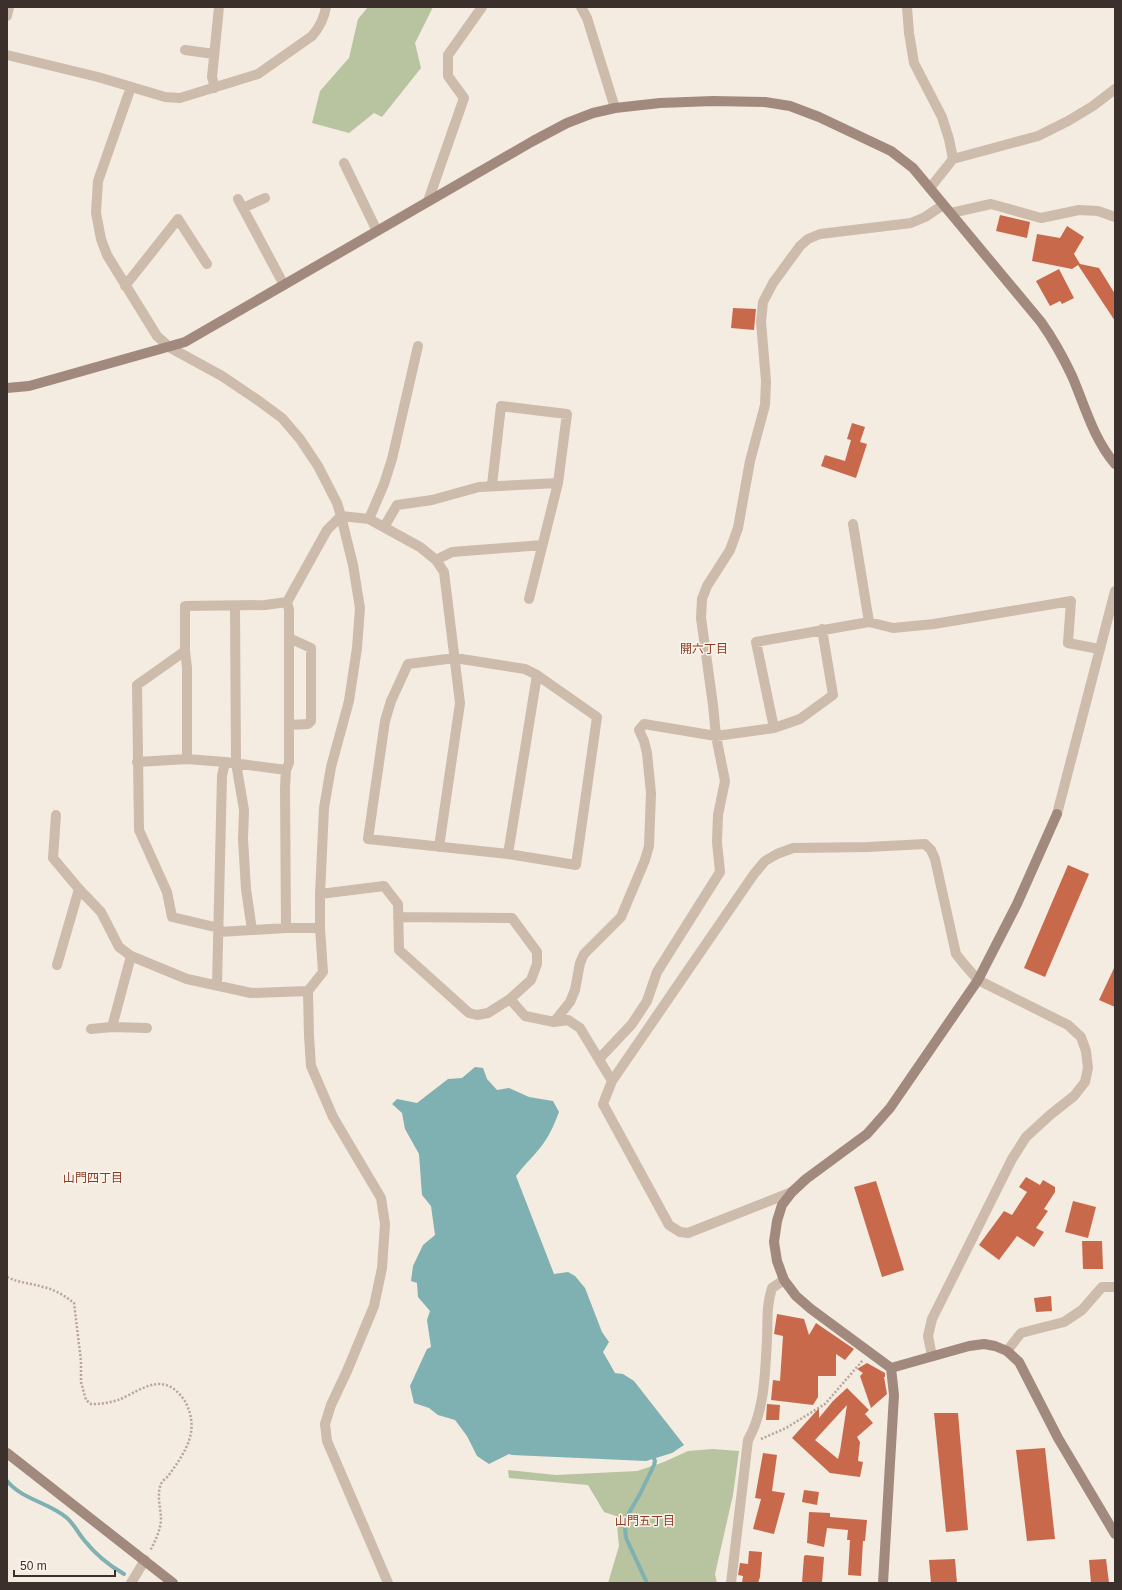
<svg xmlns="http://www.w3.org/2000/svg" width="1122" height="1590" font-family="Arial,'Noto Sans JP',sans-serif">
	<rect width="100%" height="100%" fill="#f4ebe1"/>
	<path fill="#b8c4a0" d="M368,7H433L415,43L421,68L382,117L374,113L349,133L312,123L320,91L349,58L358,19Z
		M713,1449L739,1451L733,1495L715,1574L717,1583H608L619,1546L616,1516L604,1512L588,1485L509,1478L508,1470L556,1475L637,1471L664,1462L688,1451Z"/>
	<path fill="#7fb0b2" d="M475,1067L483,1068L487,1079L497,1090L509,1088L529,1097L553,1101L559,1112C554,1125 549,1137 540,1148C532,1158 523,1166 516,1176L554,1274L568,1272L575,1276L585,1288L602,1332L609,1342L603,1352L615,1373L623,1374L634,1381L684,1445L672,1453L646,1461L512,1455L509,1454L489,1464L477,1456L467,1436L455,1420L438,1415L429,1408L414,1403L410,1386L427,1349L431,1347L427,1320L430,1311L418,1297L417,1283L411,1281L413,1266L423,1245L435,1235L431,1206L422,1195L419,1154L405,1129L402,1113L392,1104L397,1099L417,1103L448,1079L462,1078Z"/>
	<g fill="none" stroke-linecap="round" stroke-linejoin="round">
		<path stroke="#7fb0b2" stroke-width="4" d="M7,1481C23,1500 48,1502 67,1518C74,1524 78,1533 84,1540C96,1555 108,1565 124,1574
			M647,1583L626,1538L625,1527L626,1518L640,1494L654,1465L655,1461L652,1454"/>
	</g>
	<path fill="#c8694b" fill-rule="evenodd" d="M1000,215L1030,222L1027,238L996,231Z
		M1067,226L1084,237L1074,254L1080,264L1099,268L1115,294V321L1078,265L1072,269L1032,261L1037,234L1060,238Z
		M1059,269L1074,298L1062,304L1060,301L1050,306L1036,281Z
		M733,308L756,309L754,330L731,328Z
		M852,423L865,427L860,442L867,444L856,478L821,466L825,455L845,461L851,440L847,439Z
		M1068,865L1089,874L1045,977L1024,968Z
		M1115,966V1007L1099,1000Z
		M1026,1177L1040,1185L1043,1180L1055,1187V1192L1044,1209L1048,1211L1036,1228L1044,1232L1034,1247L1017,1236L999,1260L979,1245L1004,1211L1012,1215L1027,1192L1019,1187Z
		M876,1181L904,1270L882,1277L854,1187Z
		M1073,1201L1096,1207L1088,1238L1065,1232Z
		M1082,1241H1102L1103,1269H1083Z
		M1051,1296L1052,1311L1036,1312L1034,1298Z
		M777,1314L804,1319L809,1335L816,1323L854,1349L845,1360L836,1354V1376H818V1397L813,1405L771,1400L773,1380L780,1381L783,1336L774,1334Z
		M867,1363L885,1373V1377H884L887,1394L871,1408L860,1376L863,1373L857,1369Z
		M847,1388L869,1410L865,1414L873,1423L857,1437L860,1442L858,1461L863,1462L860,1477L830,1473L792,1438L819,1408V1418L833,1401ZM847,1405L840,1451L838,1459L815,1440Z
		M767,1404L780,1405L779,1420H766Z
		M934,1413H958L968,1530L946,1532Z
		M1045,1448L1055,1539L1027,1541L1016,1450Z
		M763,1453L777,1455L772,1491L785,1493L774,1534L753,1529L761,1499L755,1498Z
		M804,1490L819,1492L817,1505L802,1502Z
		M809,1512L830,1513V1517L867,1520L865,1541H863L861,1576L848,1575L850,1540H847L848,1530L827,1528L824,1547L807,1543Z
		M749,1551L762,1552L760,1577L758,1583H742L743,1576L738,1575L740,1563L748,1564Z
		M806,1555L824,1557L822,1583H802L804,1556Z
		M955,1559L957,1583H931L929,1560Z
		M1106,1559L1109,1583H1091L1089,1560Z"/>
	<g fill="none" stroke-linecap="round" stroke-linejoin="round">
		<path stroke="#b9a596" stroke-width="2.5" stroke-dasharray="2 2" stroke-linecap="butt" d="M7,1277C19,1283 30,1283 43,1287C54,1289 65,1296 74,1303L81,1361V1382L86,1400L91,1404C100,1404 109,1403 118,1400C132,1395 150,1380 166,1385C174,1387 183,1397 186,1403C200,1432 185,1452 169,1475C166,1479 160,1482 160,1487C157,1498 161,1509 161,1520C160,1532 155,1541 150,1551
			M761,1439L786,1428L825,1404L863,1360"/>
		<path stroke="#cdbbac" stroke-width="10" d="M581,7L587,18L615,108
			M907,7L909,33L914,63L942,117L949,139L953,159
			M7,16L9,7
			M185,50L214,54
			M7,55L98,77L165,97L180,98L258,74L312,36C320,27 324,19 326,7
			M131,87L98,181L96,213L101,239L107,255L157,336L169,347L222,376L259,401L282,418L300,439L318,466L337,503L341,516L353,565L360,608L357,648L349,701L331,767L324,808L320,894V928L323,972L308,991L309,1036L311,1066L333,1117L381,1198L385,1224L382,1268L374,1306L347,1371L331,1405L325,1424L327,1441L388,1583
			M215,88L212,77L219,7
			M344,163L377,231
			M930,188L953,159L1038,136L1068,121L1093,106L1115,89
			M238,199L284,285
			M428,201L464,98L448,76V55L482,7
			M243,208L265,198
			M951,213L991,204L1041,218L1079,210L1098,211L1115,217
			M125,286L178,219L207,264
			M492,485L501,406L567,414L558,483L529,599
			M341,516L369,519L420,547L436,560L444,572L460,703L439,847
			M369,519L384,484L392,459L418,346
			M853,524L869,622
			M384,527L397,505L432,500L479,487L558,483
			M436,560L452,552L542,545
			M235,606L236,763L244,810L243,839L246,889L252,930
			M185,651L187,668V759
			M455,658L525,669L537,675L597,717L576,865L508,854L368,839L385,721L391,701L408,664Z
			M289,725L308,724L311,721V648L289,638
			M774,728L756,642L869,622L893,628L934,624L1071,601L1068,643L1099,649
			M137,762L187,759L225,762L286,770
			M1057,814L1115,591
			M56,815L53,858L79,889L101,912L119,947L131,956L187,979L251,993L308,991
			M508,854L537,675
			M320,894L384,886L398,904L399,950L469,1013L477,1015L488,1013L510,999L531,980L537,964V952L512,918L398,917
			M219,928L172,917L167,892L139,830L137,685L185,651V606L265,605L287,602
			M286,928L285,788L286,770L289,763V610L287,602L327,530L341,516
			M219,932L286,928H320
			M57,965L79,889
			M217,985L222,776L225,762
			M510,999L525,1016L554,1022L568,1020L580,1028L612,1081
			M554,1022L570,1002L575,990L580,963L584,954L621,917L645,860L649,846L651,793L647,753L644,741L639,730L644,724L716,736L774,728L800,719L833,695L822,629
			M112,1027L131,956
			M91,1029L112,1027L147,1028
			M599,1059L632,1024L647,1001L657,972L720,872L717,842L718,815L725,781L716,736L713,705L701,618L702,599L707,586L730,550L738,528L750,461L765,405L766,381L761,322L763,302L773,283L800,246L808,239L820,234L911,223L925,217L943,205
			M792,1192L688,1233L680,1232L669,1225L603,1104L612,1081L754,874L765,861L777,854L793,848L868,847L925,844L931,850L935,859L956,954L964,964L978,980L1068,1025L1081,1037L1086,1051L1088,1068L1085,1082L1074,1096L1050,1115L1026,1137L1012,1159L932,1319L928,1336L932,1356
			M1007,1351L1021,1333L1064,1322L1082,1310L1102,1287H1115
			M131,1583L145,1560
			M731,1583L748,1440C765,1410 765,1373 767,1339C768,1320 766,1307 772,1288L784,1280"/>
		<path stroke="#a18a7d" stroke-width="10" d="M7,388L29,386L47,381L185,342L533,141L567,123L593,113L615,108L660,103L713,101L765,102L790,106L819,117L891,151L913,168L1041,322C1053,339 1063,357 1072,376C1085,406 1093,438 1115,464
			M891,1368L969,1346L984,1344L995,1346L1007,1351L1019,1362L1058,1438L1115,1534
			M7,1453L173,1583
			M883,1583L894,1395L891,1368L811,1309L796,1296L784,1280L777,1261L774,1242L777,1221L782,1205L792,1192L806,1179L867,1134L890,1108L978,980L1017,904L1057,814"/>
	</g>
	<g text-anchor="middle" stroke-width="3" stroke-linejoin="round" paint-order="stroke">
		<g font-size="12" fill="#8c3b22" stroke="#fbf5ee">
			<text x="704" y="653">開六丁目</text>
			<text x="93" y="1182">山門四丁目</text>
			<text x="645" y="1525">山門五丁目</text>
		</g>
	</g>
	<rect width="1122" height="1590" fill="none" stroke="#3b302b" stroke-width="16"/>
	<path d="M14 1570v6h101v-6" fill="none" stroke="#3b302b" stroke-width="2"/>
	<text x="20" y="1570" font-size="12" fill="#3b302b" stroke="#fbf5ee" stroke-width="3" paint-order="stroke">50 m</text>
</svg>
